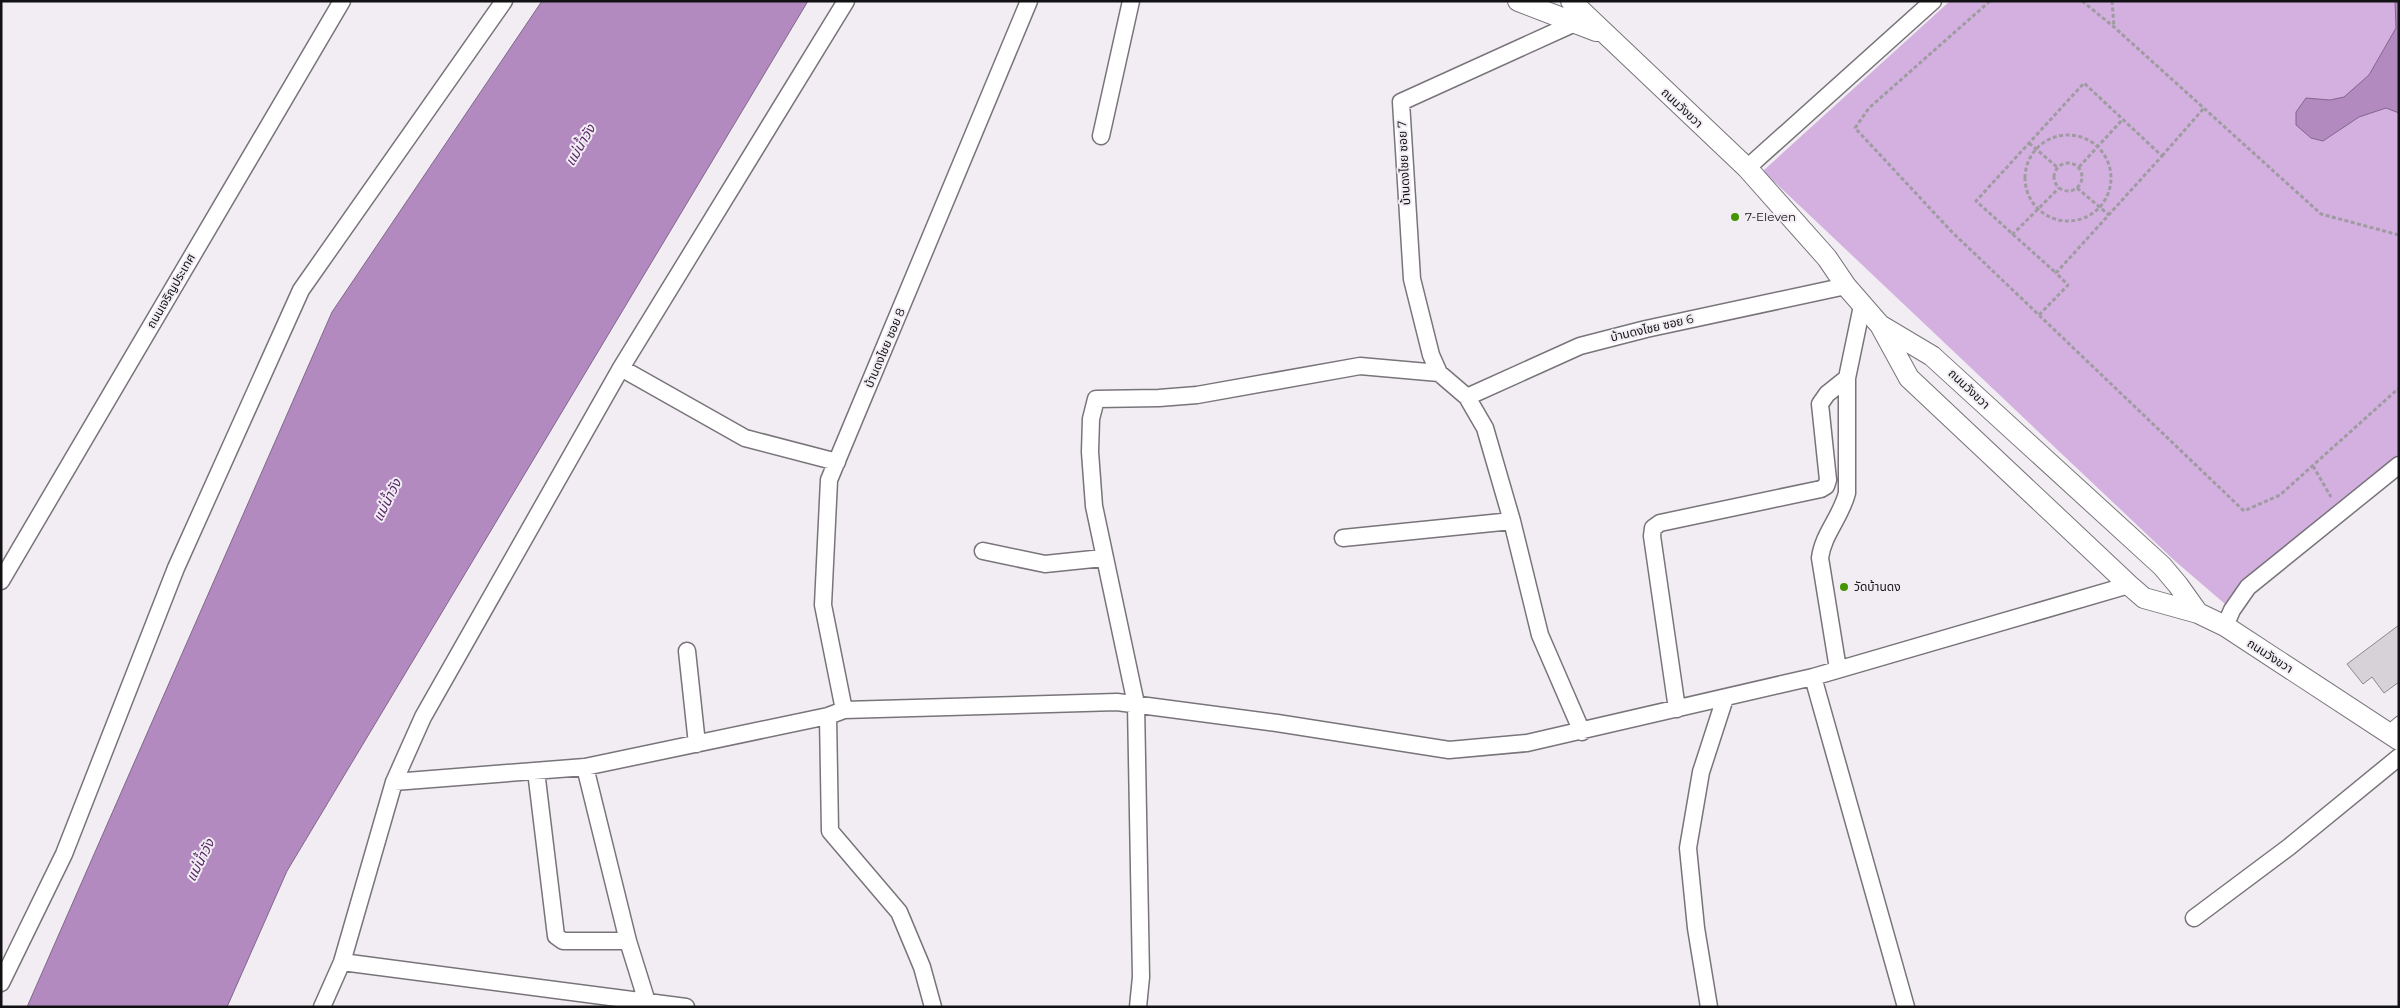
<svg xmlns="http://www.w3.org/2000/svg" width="2400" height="1008" font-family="Montserrat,'Noto Sans Thai',sans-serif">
	<rect width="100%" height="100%" fill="#f1edf3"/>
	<path fill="#d3b0e0" d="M1950,1H2399V464L2232,610L2175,561L1763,171Z"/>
	<path fill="#b28ac0" stroke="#82668c" d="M542,1H808L287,871L227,1007H27L332,312Z
		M2395,1H2399V113L2386,108L2359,117L2323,141L2311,138L2296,125V112L2306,98L2330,100L2344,97L2369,75L2396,28Z"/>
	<path fill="#d7d2d8" stroke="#8b878c" d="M2399,625V682L2384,693L2372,677L2363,684L2347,664Z"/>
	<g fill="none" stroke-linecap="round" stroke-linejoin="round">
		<defs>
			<path id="service" d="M2386,732L2399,721"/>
			<path id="minor" d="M1575,23L1401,102L1412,279L1431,355L1439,373L1467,397L1485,428L1512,521L1540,635L1582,732
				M1101,136L1131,1
				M1747,168L1933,1
				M621,368L745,438L837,462
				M1467,397L1580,346L1646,329L1846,286
				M1343,538L1512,521
				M983,551L1045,564L1103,558
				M1,581L342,1
				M2225,626L2232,610L2248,587L2399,465
				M687,651L697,744
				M1838,669L1820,558C1823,534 1841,517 1847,493V378
				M1813,677L1906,1007
				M1677,709L1652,536L1653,528L1660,523L1821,489L1826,486L1828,480L1820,404L1827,394L1847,378L1862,306
				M844,710L823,605L829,480L1029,1
				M828,716L830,831L899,912L922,967L933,1007
				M585,767L628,941L647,1002
				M536,771L556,936L563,941H628
				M394,782L585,767L828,716L844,710L1117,702L1277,723L1449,750L1527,743L1813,677L2129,585
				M2194,918L2289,847L2399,757
				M342,962L686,1007
				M1,983L64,854L176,568L301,290L504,1
				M322,1007L342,962L394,782L423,717L621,368L846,1
				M1138,1007L1141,977L1136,704L1094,506L1090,452L1091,419L1096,399L1159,398L1197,395L1360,366L1439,373
				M1709,1007L1696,928L1688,848L1701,772L1725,698"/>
			<path id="tertiary" d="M1518,1L1596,31
				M1571,1L1747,168L1827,258L1846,286L1880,325L1932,356L2162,566L2178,585L2198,613L2225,626L2399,740
				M1880,325L1909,378L2129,585L2144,598L2198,613"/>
		</defs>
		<use href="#service" stroke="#78747a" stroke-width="11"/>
		<use href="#minor" stroke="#78747a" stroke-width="19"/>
		<use href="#tertiary" stroke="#78747a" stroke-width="22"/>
		<path stroke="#9f9ca1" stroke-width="3" stroke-dasharray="4 2.5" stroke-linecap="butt" d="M1990,1L1869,108L1855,128L1952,232L2244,511L2280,495L2399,388
			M2082,1L2114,27L2321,214L2399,235
			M2112,1L2114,27
			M2025 178a43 43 0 1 1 86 0a43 43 0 1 1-86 0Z
			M2029,143L2057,167
			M2162,156L2204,108
			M2054 177a14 14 0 1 1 28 0a14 14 0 1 1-28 0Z
			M2079,167L2123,119
			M2077,188L2109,215
			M2012,235L2059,188
			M2039,315L2068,285L2056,273L2162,156L2084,83L1976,201L2056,273
			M2313,466L2331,497"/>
		<use href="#service" stroke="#fff" stroke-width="9"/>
		<use href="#minor" stroke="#fff" stroke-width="16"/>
		<use href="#tertiary" stroke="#fff" stroke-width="20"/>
	</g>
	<g fill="#429500" stroke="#f1edf3" stroke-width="2">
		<circle cx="1735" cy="217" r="5"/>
		<circle cx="1844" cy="587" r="5"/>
	</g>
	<g text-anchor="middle" stroke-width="4" stroke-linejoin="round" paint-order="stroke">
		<g font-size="12" fill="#121113" stroke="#f1edf3">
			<text transform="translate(1682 108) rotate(43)" y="4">ถนนวังขวา</text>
			<text transform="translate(1404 163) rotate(-93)" y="4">บ้านดงไชย ซอย 7</text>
			<text transform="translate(171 291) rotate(-60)" y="4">ถนนเจริญประเทศ</text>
			<text transform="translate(1652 328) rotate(-13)" y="4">บ้านดงไชย ซอย 6</text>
			<text transform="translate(885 348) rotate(-67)" y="4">บ้านดงไชย ซอย 8</text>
			<text transform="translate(1969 389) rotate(43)" y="4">ถนนวังขวา</text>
			<text transform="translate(2270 656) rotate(33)" y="4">ถนนวังขวา</text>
		</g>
		<g font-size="12" fill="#121113" stroke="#f1edf3" text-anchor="start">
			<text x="1745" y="221">7-Eleven</text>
			<text x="1854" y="591">วัดบ้านดง</text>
		</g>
		<g font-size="14" font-style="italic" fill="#5a286a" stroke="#f1edf3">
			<text transform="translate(580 145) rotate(-60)" y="5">แม่น้ำวัง</text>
			<text transform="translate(387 500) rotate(-63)" y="5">แม่น้ำวัง</text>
			<text transform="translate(200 860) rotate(-63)" y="5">แม่น้ำวัง</text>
		</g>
	</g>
	<rect width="2400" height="1008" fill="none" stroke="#121113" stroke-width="5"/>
</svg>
